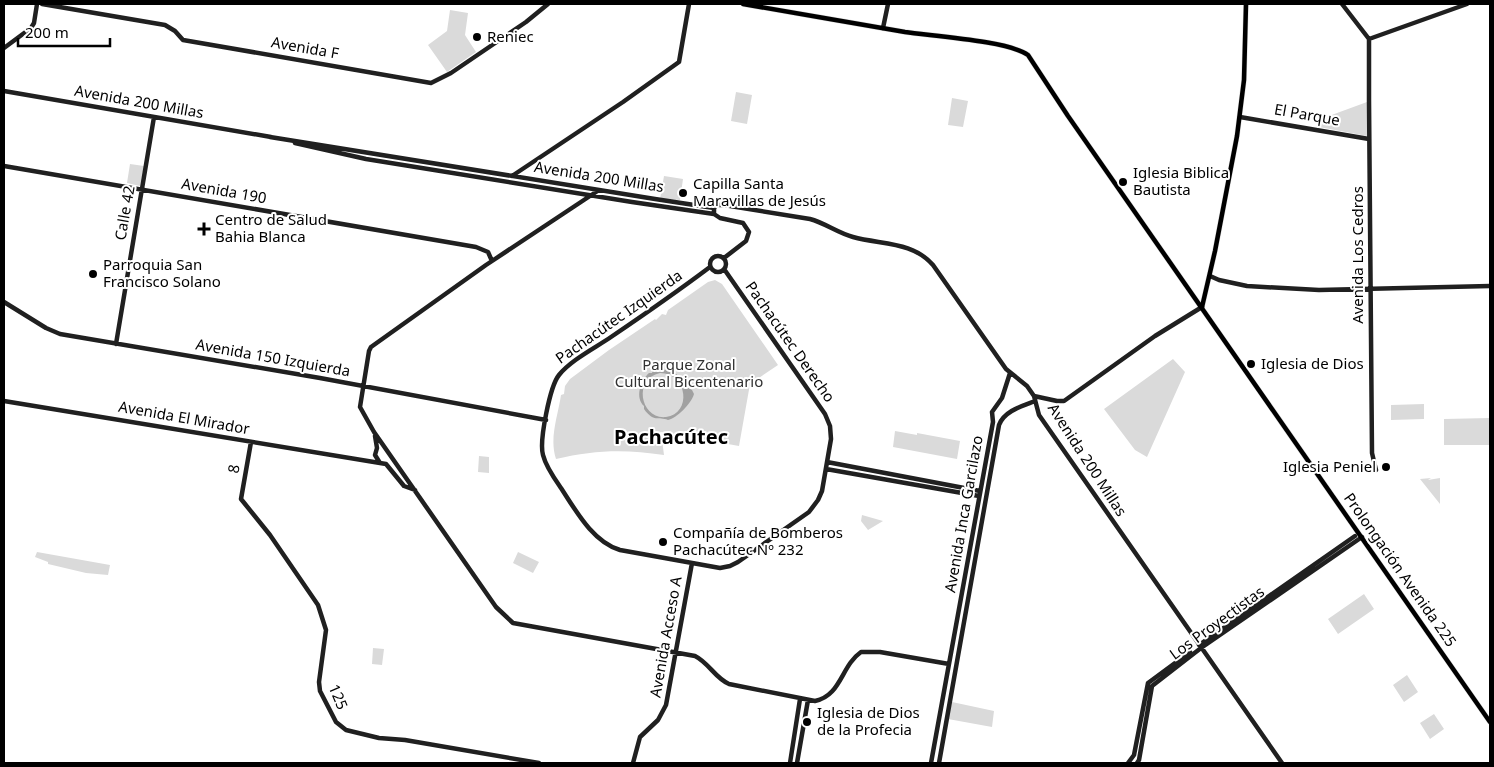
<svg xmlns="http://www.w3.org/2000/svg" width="1494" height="767" font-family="'Noto Sans',sans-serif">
	<rect width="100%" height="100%" fill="#fff"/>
	<path fill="#dadada" d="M450,10L468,13L465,35L476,52L447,72L428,45L447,31Z
		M736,92L752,95L747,124L731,121Z
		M952,98L968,101L963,127L948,125Z
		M1367,102V136L1319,127L1318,120Z
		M130,164L144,166L140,186L127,183Z
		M664,176L683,179L680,200L660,199Z
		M715,280L722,284L778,365L750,384L739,446L661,432L664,455C625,449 594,450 556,459C549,438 558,416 561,395L564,394L565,386L570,379L609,350L655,319L656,320L662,314L666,315L668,310L708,282Z
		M1173,359L1185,372L1147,457L1135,450L1104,409Z
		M1424,404V419L1391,420V405Z
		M1490,418V445H1444V419Z
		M895,431L917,435V433L960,441L957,459L893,447Z
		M479,456L489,457V473L478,472Z
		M1431,478L1428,480L1440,478V504L1420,479Z
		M862,515L883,521L868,530L861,521Z
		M37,552L110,565L108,575L86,573L48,564V562L35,557Z
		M518,552L539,562L533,573L513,563Z
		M1364,594L1374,609L1338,634L1328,619Z
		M373,648L384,649L382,665L372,664Z
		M1407,675L1418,692L1404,702L1393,685Z
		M952,702L994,711L992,727L948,719Z
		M1434,714L1444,729L1430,739L1420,723Z"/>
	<path fill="#a1a1a1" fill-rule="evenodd" d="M660,368L663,370C671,368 682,376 683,385L692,390L694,394C691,404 677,418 668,420C658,416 654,423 644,409V406C635,398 640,381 649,373H652L653,370ZM660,373C688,373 692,414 666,417C641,420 632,379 660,373Z"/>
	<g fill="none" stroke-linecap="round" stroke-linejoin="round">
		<defs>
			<path id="primary" d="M743,4C797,13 851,23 905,32C932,36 1009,41 1028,55L1068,116L1490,722
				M1202,307L1215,251L1237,136L1244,80L1246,4"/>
		</defs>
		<use href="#primary" stroke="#dbdbdb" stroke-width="5.5"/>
		<path stroke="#202020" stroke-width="4.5" d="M42,4L165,25L175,31L183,40L431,83L451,73L526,22L548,4
			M1342,4L1369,39
			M883,28L888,4
			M1369,39V100L1372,453L1376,470
			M1369,39L1467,4
			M4,48L31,28L34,23L37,4
			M4,91L271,137
			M1240,117L1369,139
			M270,137L655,199L714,208L717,205H724L810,219C825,223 838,233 853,237C882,245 912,241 933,265L1006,369L1027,386L1034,396L1039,415L1282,763
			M295,143L366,159L632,202L714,214V208
			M4,166L476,247L488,252L492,261
			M512,176L623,102L679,62L689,4
			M599,190L486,265L371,347L369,351L360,407L374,432L496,607L513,623L695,656C709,663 715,678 729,684L815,701C841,696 841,666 861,652H880L949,664
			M714,214L720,218L743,223L749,232L746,241L724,258
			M710 264a8 8 0 1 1 16 0a8 8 0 1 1-16 0Z
			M710,267C678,291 645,314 611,337C595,348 571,360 559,375C550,386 539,441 543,455C546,467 554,478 561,488C576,511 593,542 620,550L720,568L730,566L738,562L809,512L818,500L822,491L831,439L830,426L825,414L724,269
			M1210,276L1219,280L1247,286L1319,290L1490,286
			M4,302L46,328L60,334L320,378L546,420
			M116,344L154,117
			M1034,396L1057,401H1064L1155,336L1202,307
			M4,401L386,464L404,486L415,490
			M375,436L377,448L375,455L380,463
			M251,442L241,499L270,535L318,605L326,630L319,682L320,691L336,722L346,730L379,738L405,740L539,763
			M827,462L980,491
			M826,469L979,496
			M1199,645L1355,536
			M633,763L640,737L658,720L666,705L692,563
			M790,763L800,699
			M797,763L808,700
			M931,763L993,422L992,412L1002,398L1010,373
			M939,763C959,651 979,538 999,425C1004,411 1022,406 1035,401
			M1128,763L1134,755L1148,683L1190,652
			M1137,763L1139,760L1152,686L1201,648L1362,537"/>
		<use href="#primary" stroke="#000" stroke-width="4.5"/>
	</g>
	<g fill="#000" stroke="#fff" stroke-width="2">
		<circle cx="477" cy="37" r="5"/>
		<circle cx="1123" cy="182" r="5"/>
		<circle cx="683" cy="193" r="5"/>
		<path d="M201.5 221.5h5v5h5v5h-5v5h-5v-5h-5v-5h5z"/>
		<circle cx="93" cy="274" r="5"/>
		<circle cx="1251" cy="364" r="5"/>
		<circle cx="1386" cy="467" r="5"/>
		<circle cx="663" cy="542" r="5"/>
		<circle cx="807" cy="722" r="5"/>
	</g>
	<g text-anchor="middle" stroke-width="4" stroke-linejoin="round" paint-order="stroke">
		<g font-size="15" fill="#000" stroke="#fff" text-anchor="start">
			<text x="487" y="42">Reniec</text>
			<text x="1133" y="178">Iglesia Biblica<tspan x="1133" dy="17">Bautista</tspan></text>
			<text x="693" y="189">Capilla Santa<tspan x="693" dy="17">Maravillas de Jesús</tspan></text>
			<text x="215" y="225">Centro de Salud<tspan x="215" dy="17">Bahia Blanca</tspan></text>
			<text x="103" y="270">Parroquia San<tspan x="103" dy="17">Francisco Solano</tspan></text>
			<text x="1261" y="369">Iglesia de Dios</text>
			<text x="1376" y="472" text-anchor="end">Iglesia Peniel</text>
			<text x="673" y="538">Compañía de Bomberos<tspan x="673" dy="17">Pachacútec Nº 232</tspan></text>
			<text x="817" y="718">Iglesia de Dios<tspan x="817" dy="17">de la Profecia</tspan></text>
		</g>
		<g font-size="15" fill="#000" stroke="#fff">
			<text transform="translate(305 48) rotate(10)" y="5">Avenida F</text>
			<text transform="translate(139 102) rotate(10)" y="5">Avenida 200 Millas</text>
			<text transform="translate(1307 115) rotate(10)" y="5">El Parque</text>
			<text transform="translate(599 177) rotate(9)" y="5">Avenida 200 Millas</text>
			<text transform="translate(224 191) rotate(10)" y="5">Avenida 190</text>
			<text transform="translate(125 213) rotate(-80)" y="5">Calle 42</text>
			<text transform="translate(1358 255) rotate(-90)" y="5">Avenida Los Cedros</text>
			<text transform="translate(619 317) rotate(-35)" y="5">Pachacútec Izquierda</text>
			<text transform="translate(790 342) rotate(55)" y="5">Pachacútec Derecho</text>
			<text transform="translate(273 358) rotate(10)" y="5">Avenida 150 Izquierda</text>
			<text transform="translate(184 418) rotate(10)" y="5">Avenida El Mirador</text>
			<text transform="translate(1087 460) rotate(57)" y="5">Avenida 200 Millas</text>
			<text transform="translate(234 469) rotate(-80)" y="5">8</text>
			<text transform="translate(964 514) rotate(-80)" y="5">Avenida Inca Garcilazo</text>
			<text transform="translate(1400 570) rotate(55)" y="5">Prolongación Avenida 225</text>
			<text transform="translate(1217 623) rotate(-36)" y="5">Los Proyectistas</text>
			<text transform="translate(666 637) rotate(-80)" y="5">Avenida Acceso A</text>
			<text transform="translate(338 697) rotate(67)" y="5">125</text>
		</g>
		<g font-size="15" fill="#313131" stroke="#fff">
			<text x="689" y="370">Parque Zonal<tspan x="689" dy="17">Cultural Bicentenario</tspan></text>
		</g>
		<g font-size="20" font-weight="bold" fill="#000" stroke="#fff">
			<text x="671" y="444">Pachacútec</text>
		</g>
	</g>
	<rect width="1494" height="767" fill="none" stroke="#000000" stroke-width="10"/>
	<path d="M18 38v8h92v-8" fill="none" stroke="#000000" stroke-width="2.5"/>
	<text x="25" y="38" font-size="15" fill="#000000" stroke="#ffffff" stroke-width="4" paint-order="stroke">200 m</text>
</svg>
